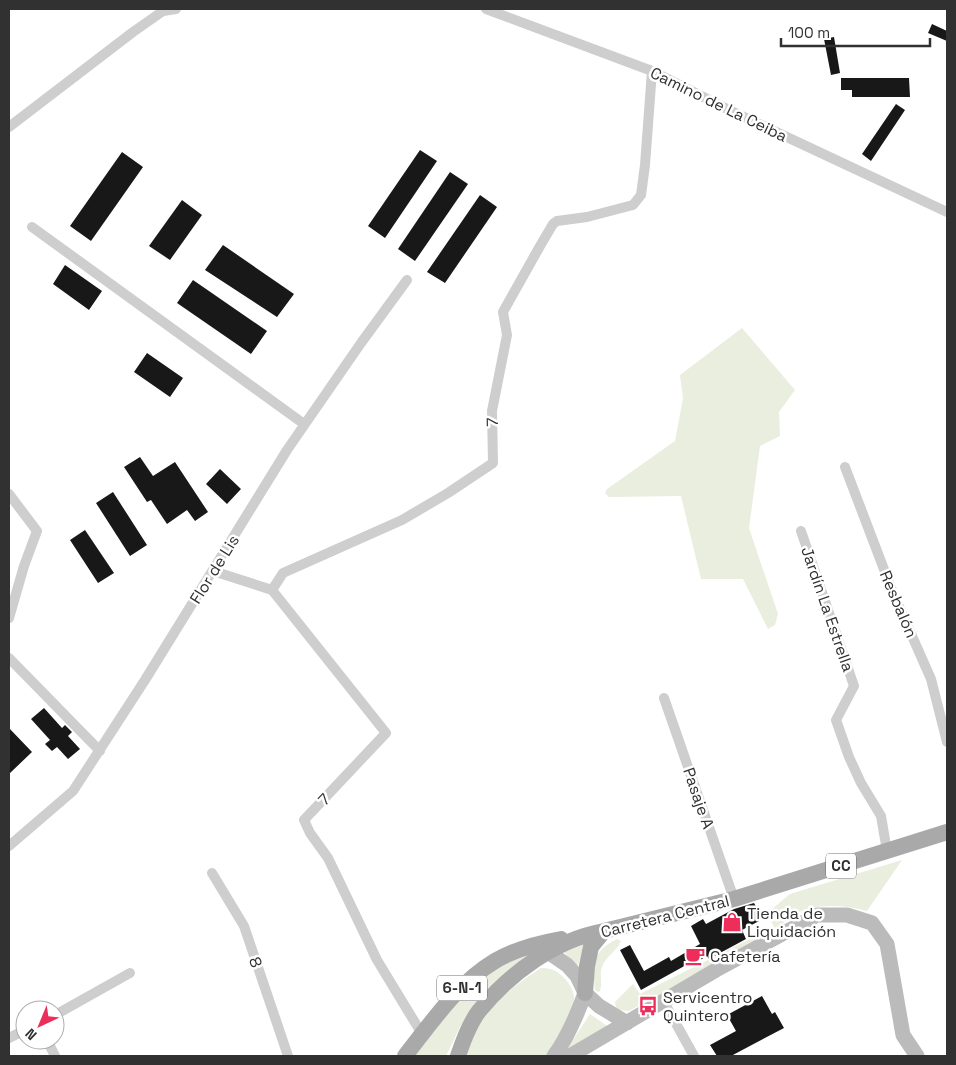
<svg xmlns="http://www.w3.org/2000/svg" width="956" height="1065" font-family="'Space Grotesk',sans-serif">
	<rect width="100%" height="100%" fill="#fff"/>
	<path fill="#e9eede" d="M742,328L795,390L779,412L780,436L760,446L749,528L778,614L775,625L768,629L743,579H701L681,496L609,497L605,493L607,489L675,441L683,398L680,375Z
		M902,860L867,911C842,904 813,903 790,916C785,920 781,926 776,930L629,1011L619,1010L616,1007L615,1002L633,984L640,994L774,927L770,919L772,909L790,894Z
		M617,939L621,941C617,951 605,957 602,967C599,974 603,983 600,991L598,992L595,990C592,966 592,951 617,939Z
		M585,944L577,968L564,952Z
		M535,949L481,998L460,1027L446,1056H414L465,992L488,974Z
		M541,968C550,968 556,970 562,976C568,981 575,991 574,1000C573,1011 554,1046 547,1056H464C477,1014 506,991 541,968Z
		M590,1014L610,1028L565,1052Z"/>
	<path fill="#181818" d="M932,24L947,31V41L928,33Z
		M834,37L840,73L831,75L824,39Z
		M841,78H909L910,97H852V90H841Z
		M896,104L905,110L871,161L862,154Z
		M420,150L437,161L385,238L368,226Z
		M122,152L143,167L91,241L70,226Z
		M450,172L468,184L415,261L398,249Z
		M480,195L497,207L445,283L427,272Z
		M182,200L202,215L170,260L149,246Z
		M223,245L294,294L277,317L205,270Z
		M65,265L102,291L89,310L53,284Z
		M193,280L267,331L251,354L177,303Z
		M147,353L183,378L170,397L134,372Z
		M140,457L153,476L175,462L208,512L195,521L187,510L167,524L151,500L147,502L124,467Z
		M220,469L241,489L227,504L206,484Z
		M113,492L147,545L130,556L96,503Z
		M85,530L114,573L98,583L70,540Z
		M44,708L62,728L65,725L72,732L68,736L80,749L68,759L57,747L52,751L45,744L50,740L31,719Z
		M9,728L32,752L9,774Z
		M754,903L763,919L742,930L746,939L709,959L707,956L689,966L688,964L641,990L620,950L630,945L644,971L669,957L671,961L700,944L691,926L703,919L706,924L734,909Z
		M762,996L772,1014L775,1012L784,1028L731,1056H717L710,1045L736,1031L727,1015Z"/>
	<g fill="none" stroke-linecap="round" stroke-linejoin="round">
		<path stroke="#cecece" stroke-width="10" d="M486,9L652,71L727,109L947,212
			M9,127L133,32L163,11L176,9
			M32,227L304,424
			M845,467L893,593L931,679L947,742
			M9,494L37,531L24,566L9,618
			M801,531L854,686L836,720L849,757L861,783L881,816L887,851
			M213,571L272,590L386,733L304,820L310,833L328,858L377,960L422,1034
			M272,590L283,573L402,520L448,493L493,463L492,411L507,335L503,312L540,246L553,224L557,221L587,217L633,205L641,195L645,165L652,71
			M9,658L100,751
			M664,698L734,899
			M9,846L73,791L145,680L287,450L361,343L407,280
			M212,873L244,926L288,1056
			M664,1002L694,1056
			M55,1015L130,973
			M9,1038L25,1030
			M47,1040L55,1056"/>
		<path stroke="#bbb" stroke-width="15" d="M548,952L567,965L577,976L585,993L599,1006L627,1023
			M554,1056C568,1037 577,1015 585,993
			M570,1056L716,970L817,915H847L872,923L887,944L903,1035L917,1056"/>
		<path stroke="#a9a9a9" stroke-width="16" d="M585,993L587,966L591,947L604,931
			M405,1056C431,1023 458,983 495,961C515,949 539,943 561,939
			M458,1056C463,1041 469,1024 479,1011C510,973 555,940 604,931L734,899L947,832"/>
	</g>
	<defs>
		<symbol id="shop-bare" viewBox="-9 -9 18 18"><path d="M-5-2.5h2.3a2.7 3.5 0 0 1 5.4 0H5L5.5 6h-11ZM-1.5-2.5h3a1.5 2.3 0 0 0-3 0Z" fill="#ed2e5a" stroke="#fff" stroke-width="2.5" paint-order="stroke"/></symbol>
		<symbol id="cafe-bare" viewBox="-9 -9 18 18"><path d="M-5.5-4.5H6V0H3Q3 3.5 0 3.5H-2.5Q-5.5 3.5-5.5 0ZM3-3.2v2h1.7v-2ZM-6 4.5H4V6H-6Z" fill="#ed2e5a" stroke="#fff" stroke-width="2.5" paint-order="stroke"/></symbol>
		<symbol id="bus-bare" viewBox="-9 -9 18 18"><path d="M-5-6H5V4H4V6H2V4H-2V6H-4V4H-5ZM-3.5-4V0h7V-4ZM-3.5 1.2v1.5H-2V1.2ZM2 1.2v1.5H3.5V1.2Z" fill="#ed2e5a" stroke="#fff" stroke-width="2.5" paint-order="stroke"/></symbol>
	</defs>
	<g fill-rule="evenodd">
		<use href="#shop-bare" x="718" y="908" width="28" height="28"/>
		<use href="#cafe-bare" x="681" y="942" width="28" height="28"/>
		<use href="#bus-bare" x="634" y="992" width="28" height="28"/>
	</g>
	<g text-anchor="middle" stroke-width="5" stroke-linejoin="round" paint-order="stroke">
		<g fill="#fff" stroke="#6f6f6f" stroke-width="1">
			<rect x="826" y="853.5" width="30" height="25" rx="4"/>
			<rect x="437" y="975.5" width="50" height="25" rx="4"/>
		</g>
		<g font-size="15" font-weight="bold" fill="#313131">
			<text x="841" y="871">CC</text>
			<text x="462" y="993">6-N-1</text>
		</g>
		<g font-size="16" fill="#313131" stroke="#fff">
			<text transform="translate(719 104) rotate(26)" y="6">Camino de La Ceiba</text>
			<text transform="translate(492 422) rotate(-91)" y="6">7</text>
			<text transform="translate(214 569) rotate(-58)" y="6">Flor de Lis</text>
			<text transform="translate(899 604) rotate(67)" y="6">Resbalón</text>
			<text transform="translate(828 609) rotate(71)" y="6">Jardín La Estrella</text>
			<text transform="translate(699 798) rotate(71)" y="6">Pasaje A</text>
			<text transform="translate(324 799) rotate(-47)" y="6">7</text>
			<text transform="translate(665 916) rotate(-14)" y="6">Carretera Central</text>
			<text transform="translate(256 962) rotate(71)" y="6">8</text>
		</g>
		<g font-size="16" fill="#313131" stroke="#fff" text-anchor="start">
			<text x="747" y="919">Tienda de<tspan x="747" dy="18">Liquidación</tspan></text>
			<text x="710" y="962">Cafetería</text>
			<text x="663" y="1003">Servicentro<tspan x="663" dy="18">Quintero</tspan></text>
		</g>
	</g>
	<rect width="956" height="1065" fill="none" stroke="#313131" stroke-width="20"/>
	<g transform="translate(40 1025) rotate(224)"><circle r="24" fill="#ffffff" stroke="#adadad"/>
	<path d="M0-4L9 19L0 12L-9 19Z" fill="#ed2e5a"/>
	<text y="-8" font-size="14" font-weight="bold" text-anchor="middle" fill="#313131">N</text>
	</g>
	<path d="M781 38v8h149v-8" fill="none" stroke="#313131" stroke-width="2.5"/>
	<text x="788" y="38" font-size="15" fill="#313131" stroke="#ffffff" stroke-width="4" paint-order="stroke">100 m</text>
</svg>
